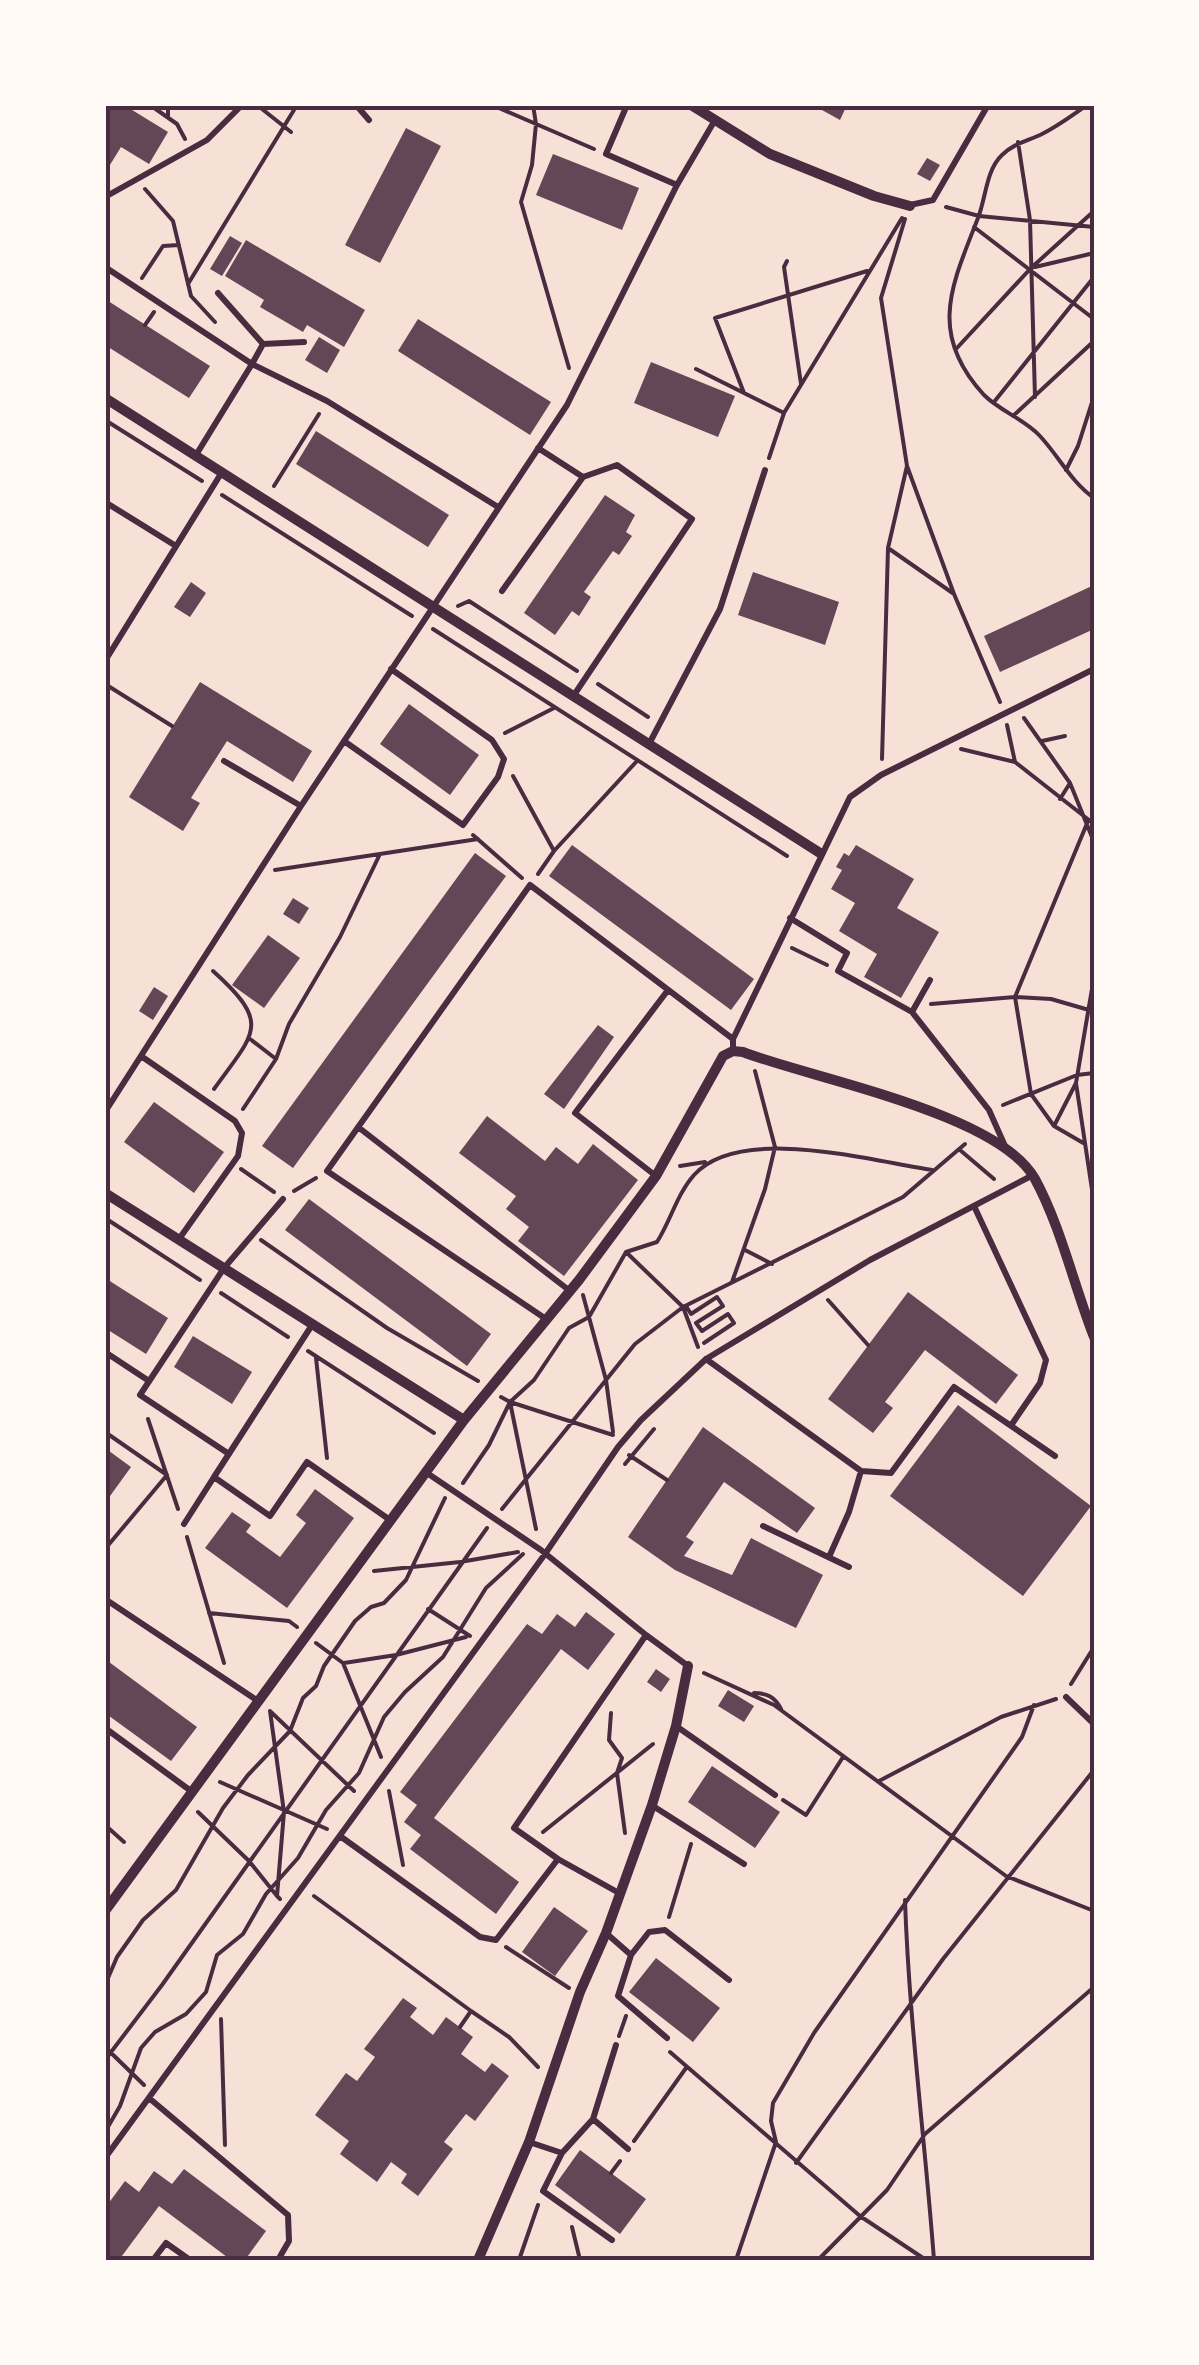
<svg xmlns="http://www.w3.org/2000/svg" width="1199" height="2365" font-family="Roboto,sans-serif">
	<rect width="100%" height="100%" fill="#f7e1d7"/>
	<path fill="#644757" d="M105,105H124L168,132L149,164L121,147L105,173Z
		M813,105H847L840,120Z
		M406,128L441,146L380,263L345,245Z
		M553,154L639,188L622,230L536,195Z
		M927,158L940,165L930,181L917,174Z
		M230,236L242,243L222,276L210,269Z
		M246,240L365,310L344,347L307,325L303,332L260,307L264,300L225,276Z
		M105,299L210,366L189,398L105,345Z
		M418,319L551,402L530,435L398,351Z
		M319,337L340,350L327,373L305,360Z
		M651,362L735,396L718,437L634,403Z
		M316,431L449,515L428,547L296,464Z
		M605,495L635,515L626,532L632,536L619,555L613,551L584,592L591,597L579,616L572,611L555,635L524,613Z
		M753,572L839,602L825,645L738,615Z
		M191,582L206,593L190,617L174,607Z
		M1094,585V629L1000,672L984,636Z
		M200,682L312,751L293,782L227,741L191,798L200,803L183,831L129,797Z
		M409,704L479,755L450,795L380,744Z
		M572,845L754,979L731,1010L549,876Z
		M856,845L914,879L897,908L939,932L901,998L864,977L877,954L839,931L855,903L831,889L842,870L836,867L844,853L849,856Z
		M475,853L506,876L293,1168L262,1146Z
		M293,898L309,908L299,924L283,914Z
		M268,935L300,958L264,1008L232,985Z
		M154,987L168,996L153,1020L139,1011Z
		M598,1025L614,1037L564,1109L544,1094Z
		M154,1102L224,1152L194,1193L124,1142Z
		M487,1116L545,1161L556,1147L578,1164L593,1144L638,1180L564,1276L518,1241L529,1227L506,1209L516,1196L459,1153Z
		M309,1199L491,1334L467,1366L285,1230Z
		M105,1278L168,1318L146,1354L105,1328Z
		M908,1292L1018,1375L996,1404L925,1350L885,1402L893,1408L873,1433L828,1399Z
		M193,1336L252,1372L232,1404L174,1367Z
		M958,1405L1091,1506L1023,1596L890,1496Z
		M703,1427L815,1508L797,1533L724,1482L686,1537L694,1542L684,1556L732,1575L751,1538L823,1575L796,1628L675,1570L628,1537Z
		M105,1448L131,1467L105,1503Z
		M315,1489L354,1518L287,1608L205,1548L232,1512L251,1525L246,1532L280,1557L306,1523L296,1515Z
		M586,1612L615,1634L588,1670L561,1649L434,1818L519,1882L496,1914L410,1849L421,1835L404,1822L417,1805L400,1792L527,1624L542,1634L557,1614L575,1627Z
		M105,1659L197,1727L171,1761L105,1713Z
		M656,1669L670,1679L661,1692L647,1682Z
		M728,1690L754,1706L744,1722L718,1706Z
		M712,1766L780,1812L755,1848L688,1802Z
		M554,1907L588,1931L555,1976L522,1952Z
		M656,1958L720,2008L693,2042L629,1992Z
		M403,1998L417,2008L410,2017L433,2035L446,2017L473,2037L461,2054L485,2072L492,2063L509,2076L475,2121L466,2114L444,2142L453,2149L418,2196L401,2183L407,2174L391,2162L377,2182L340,2154L349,2141L315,2115L346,2073L357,2081L375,2057L364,2049Z
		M580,2150L646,2199L620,2234L555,2185Z
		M184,2169L266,2231L245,2260H231L159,2206L119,2260H105V2208L125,2181L139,2192L154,2171L172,2184Z"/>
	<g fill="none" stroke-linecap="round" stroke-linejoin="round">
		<path stroke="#4a2c40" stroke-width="4" d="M150,105L177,124L185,139
			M257,105L291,132
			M492,105L594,149
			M533,105L536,124L532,165L521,202L569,368
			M1087,105C1073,115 1058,126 1042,134C1028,141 1014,143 1002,155C986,170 986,198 978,218C952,285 927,333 984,395C1000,411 1024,419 1039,435C1059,456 1070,481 1094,498
			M168,116V105
			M1018,142L1030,220L1035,397
			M145,189L173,221L191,296L215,322
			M946,207L979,216L1094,227
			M905,219L881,298L907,466L954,594L1000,702
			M974,227L1094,319
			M787,261L784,267L801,384
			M1035,267L1094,253
			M142,278L163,246L179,245
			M188,284L297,105
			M145,325L154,312
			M956,349L1031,268L1094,211
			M696,369L784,413
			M744,393L715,318L867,271
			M994,402L1094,277
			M1013,416L1094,341
			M105,420L202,481
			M769,458L784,413L902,218
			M1066,470L1078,446L1094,396
			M274,486L319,414
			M222,495L412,616
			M888,548L954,594
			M458,606L469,601L577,671
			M433,629L787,856
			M105,684L172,726
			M598,684L648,717
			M1024,718L1070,783L1060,799
			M1007,725L1015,762L1094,824
			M505,733L554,708
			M1042,741L1065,736
			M961,749L1015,762
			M882,759L888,548L907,466
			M513,776L554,851
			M1070,783L1094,842
			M473,835L522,878
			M275,870L478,839
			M538,874L554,851L637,761
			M792,948L827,965
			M213,971C272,1024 255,1032 214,1089
			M931,1004L1015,997L1051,999L1089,1010
			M250,1039L276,1059
			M1076,1083L1094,1203
			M1003,1105L1077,1075L1094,1073
			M243,1109L276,1059L289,1024L340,937L380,854
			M1054,1126L1076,1083L1094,977
			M1085,1144L1054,1126L1031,1094L1015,997L1088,821
			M960,1150L994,1179
			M680,1166L705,1162
			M241,1169L274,1192
			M294,1191L316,1178
			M105,1218L200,1280
			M261,1240L387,1328L478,1381
			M745,1250L772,1264
			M627,1253L683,1307L698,1347
			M732,1282L765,1189L775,1147L755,1071
			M221,1293L288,1337
			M583,1295L606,1380L613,1432
			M828,1300L868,1345
			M686,1306L691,1314L717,1297L723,1306L696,1323L702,1331L728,1314L734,1323L704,1343
			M308,1351L434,1433
			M316,1358L327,1458
			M501,1397L510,1402L536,1529
			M510,1402L613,1435
			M148,1419L178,1509
			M105,1432L167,1475L105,1549
			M629,1455L667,1480
			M625,1464L654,1429
			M463,1483L489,1445L510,1402L534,1380L569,1328L589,1317L626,1252L657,1242C671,1220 677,1194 694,1175C740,1124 871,1161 932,1170
			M502,1509L635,1344L683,1307L903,1197L965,1144
			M187,1537L224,1663
			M374,1571L460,1562L518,1552
			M428,1609L470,1636
			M209,1613L289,1621L297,1627
			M316,1643L343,1663L381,1757
			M344,1663L396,1655L466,1637
			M704,1673L774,1705L1006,1876L1094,1911
			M1071,1684L1094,1647
			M754,1693C767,1693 775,1697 781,1709
			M270,1711L284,1812L277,1896L280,1899
			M271,1712L354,1791
			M611,1713L609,1740L622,1758L617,1773L625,1833
			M879,1781L1001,1717L1056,1699
			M220,1782L327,1829
			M389,1791L403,1865
			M783,1800L806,1815L843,1757
			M198,1812L249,1861L277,1896
			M105,1825L124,1842
			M543,1832L653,1744
			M314,1896L471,2011
			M905,1900C909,2020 925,2140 934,2260
			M669,1917L691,1844
			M506,1947L569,1988
			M105,1985L117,1957L143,1920L176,1890L223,1808L248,1775L290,1731L303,1698L316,1686L324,1666L355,1621L371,1607L384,1603L406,1580L445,1498
			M221,2019L225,2145
			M460,2027L471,2011L509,2037L538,2067
			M619,2036L626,2016
			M105,2047L144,2085
			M670,2052L860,2216L926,2260
			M105,2060L162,1985L487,1528
			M105,2132L120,2106L141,2048L155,2032L186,2014L206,1992L217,1955L243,1934L266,1894L298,1858L326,1810L359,1773L384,1717L405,1692L443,1657L486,1588L523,1554
			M634,2141L686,2068
			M796,2163L943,1959L1094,1770
			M611,2173L620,2161
			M572,2227L580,2260
			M519,2260L538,2205
			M736,2260L776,2142L771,2121L773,2103L814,2033L1022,1737L1034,1705
			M818,2260L887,2190L925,2134L1094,1987"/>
		<path stroke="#4a2c40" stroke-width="6" d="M356,105L369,120
			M677,185L715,120
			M105,197L207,140L242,105
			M910,205L933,200L988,105
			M105,267L252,364L196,455
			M218,293L263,344
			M304,342L263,344L252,364L327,401L498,507
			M105,502L176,546
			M502,591L583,477L538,448
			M105,661L222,472
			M574,695L692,519L617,465L583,477
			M344,741L463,825L498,777L504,759L492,740L391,669
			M649,744L720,609L765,470
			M224,761L301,806
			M790,918L847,953L838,971L912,1012L930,980
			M912,1012L989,1110L1005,1146
			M733,1051V1039L850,797L881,775L1094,669
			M141,1056L235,1121L242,1133L238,1156L179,1239
			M105,1112L301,806L567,405L677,185L606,154L627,105
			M358,1127L570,1291
			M656,1176L575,1113L668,990
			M974,1206L1046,1360L1040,1383L1012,1424
			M546,1319L327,1171L530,885L733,1039
			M105,1352L149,1381
			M706,1359L861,1471L891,1473L954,1387L1055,1456
			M229,1454L140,1395L224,1268L283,1199
			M427,1473L541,1550L646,1635L514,1828L558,1859L619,1893
			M214,1477L312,1325
			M184,1524L214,1477L270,1516L307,1462L390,1520
			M763,1526L849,1567
			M829,1557L849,1512L861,1471
			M105,1599L258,1701
			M646,1635L688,1666
			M1066,1697L1094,1724
			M676,1726L775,1795
			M105,1728L191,1791
			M653,1806L744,1864
			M340,1836L480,1937L496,1940L558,1859
			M606,1933L631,1955L649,1932L665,1930L729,1980
			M631,1955L618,1996L667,2038
			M149,2098L288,2215L289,2241L278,2260
			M593,2119L616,2045
			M529,2142L562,2153L593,2119L628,2149
			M562,2153L543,2191L612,2240
			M105,2158L545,1554L618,1447L641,1420L706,1359L870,1260L1033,1175
			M153,2260L166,2243L190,2260"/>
		<path stroke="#4a2c40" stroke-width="10" d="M691,105L770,154L874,196L910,206
			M105,398L820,853
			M105,1193L464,1420
			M105,1911L464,1420L579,1280L656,1176L723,1056L733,1051L743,1052C813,1079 999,1113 1035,1179C1061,1227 1074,1286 1094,1337
			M478,2260L529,2142L580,1992L606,1933L652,1805L676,1726L688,1666"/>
	</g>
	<rect width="1199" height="2365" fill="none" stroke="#fffaf5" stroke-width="215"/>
	<rect x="108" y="108" width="984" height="2150" fill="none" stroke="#4a2c40" stroke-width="4"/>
</svg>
